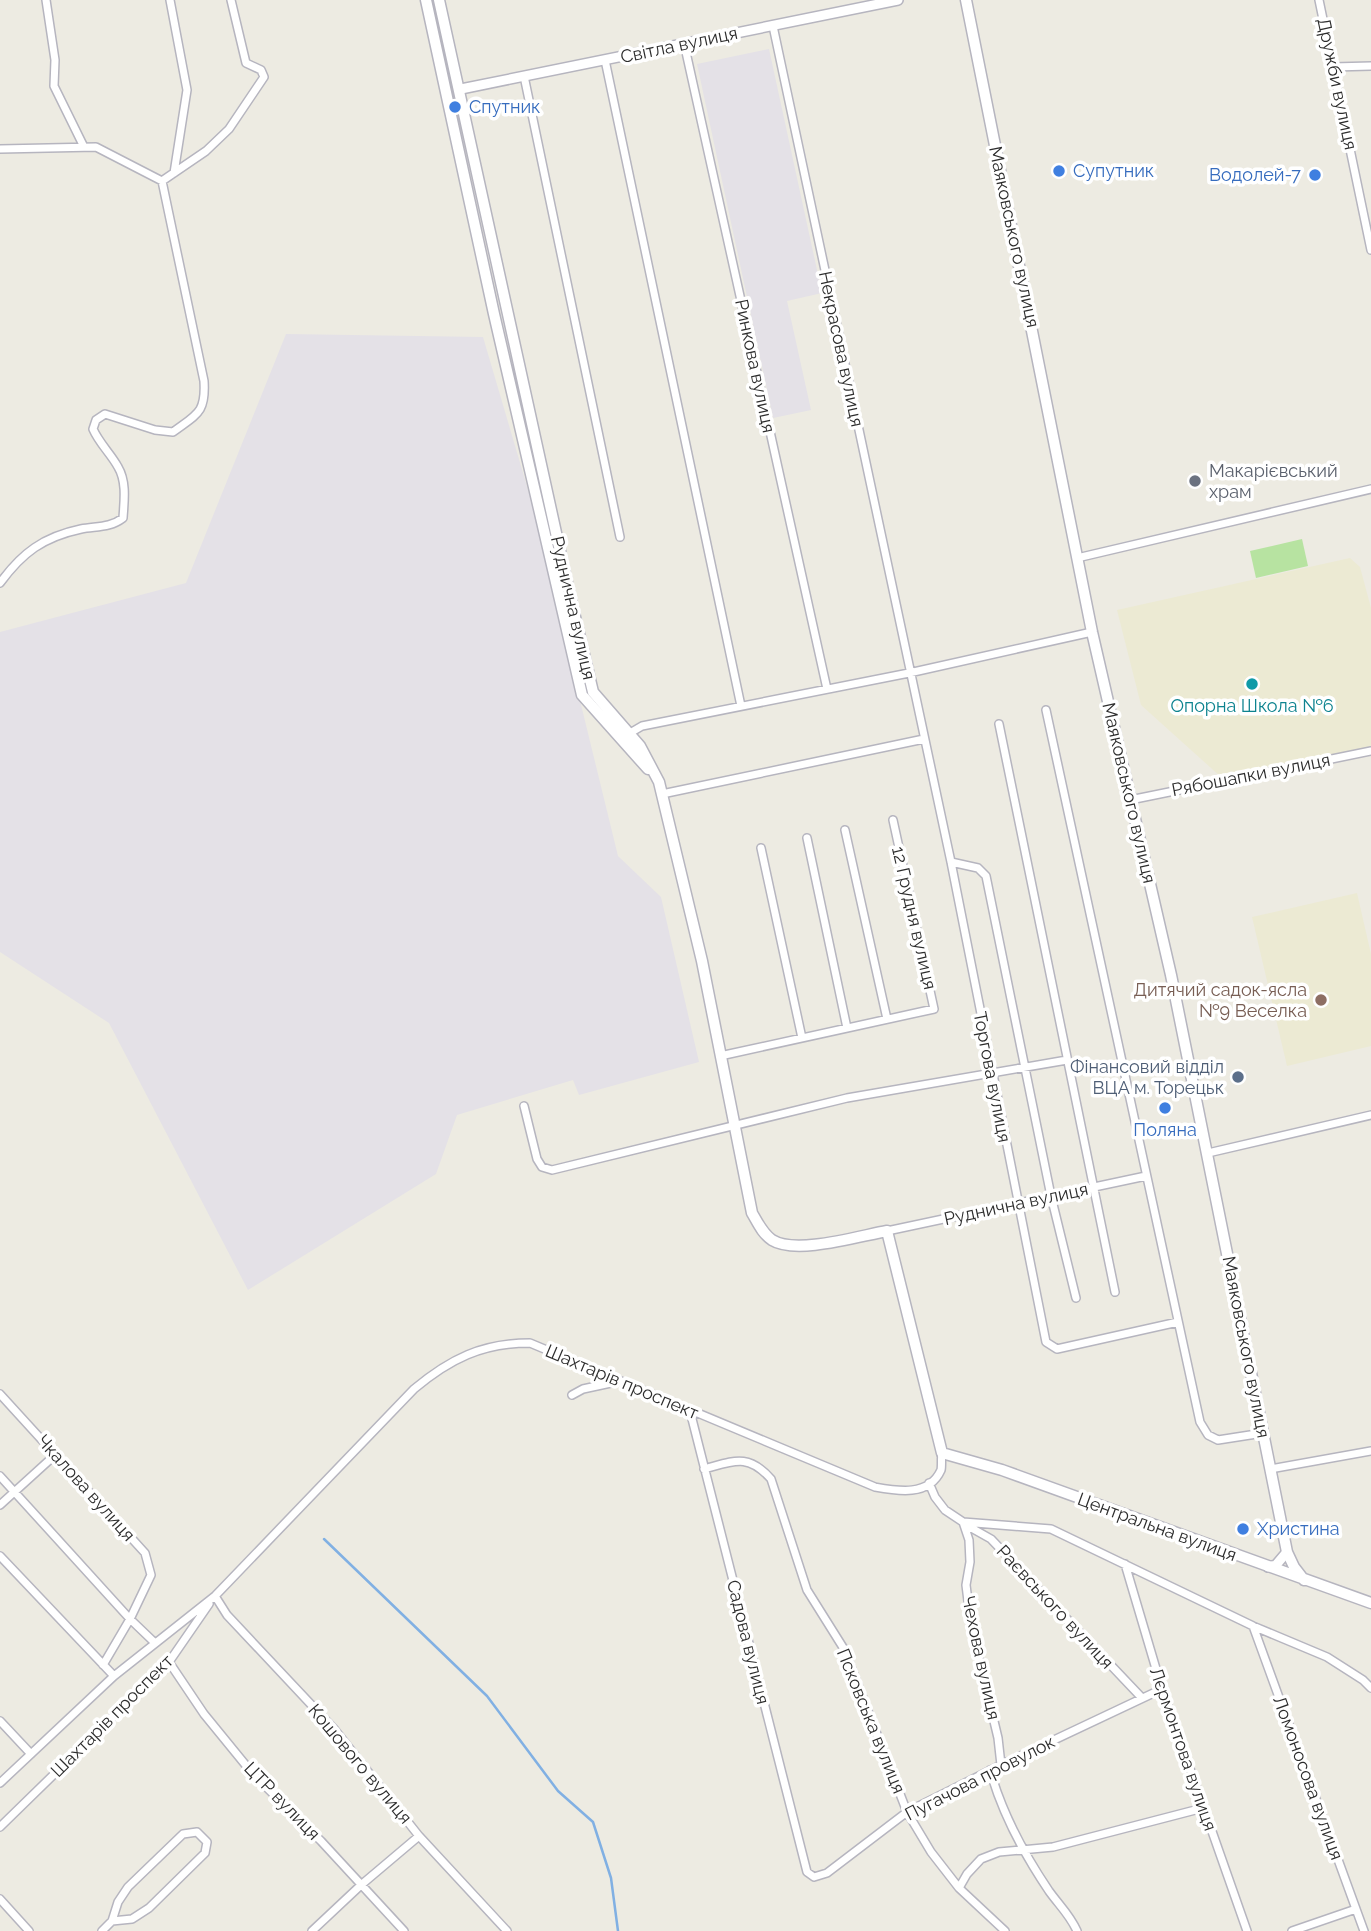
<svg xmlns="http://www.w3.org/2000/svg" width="1371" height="1931" font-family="Raleway,sans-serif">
	<rect width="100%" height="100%" fill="#edebe2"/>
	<path fill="#e4e1e7" d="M769,49L822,293L787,301L811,410L773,418L697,64Z
		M286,334L483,337L531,500L618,856L661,897L699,1062L579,1095L573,1080L457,1115L436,1174L248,1290L109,1023L0,952V632L186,583Z"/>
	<path fill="#ecead3" d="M1350,558L1360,567L1371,608V751L1221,777L1141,705L1117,610Z
		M1357,893L1371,954V1046L1287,1066L1252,917Z"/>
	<path fill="#b7e3a1" d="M1302,539L1308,566L1256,578L1250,551Z"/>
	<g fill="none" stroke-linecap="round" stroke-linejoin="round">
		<path stroke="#81b0e3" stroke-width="2.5" d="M324,1539L487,1696L558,1791L593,1822L611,1878L618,1931"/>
		<defs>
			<path id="minor" d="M46,0L55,60L54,86L84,147
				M170,0L187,90L174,173
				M1319,0L1371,250
				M773,26L951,862L1046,1342L1057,1349L1178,1322
				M684,43L827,689
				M605,60L741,706
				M1333,67L1371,66
				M524,76L620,537
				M0,149L96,147L162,181L206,151L229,129L264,77L261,70L246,63L231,0
				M1077,558L1371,489
				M0,583C22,553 43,537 81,529C96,526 110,528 123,518C124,502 127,482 118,467C111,454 99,443 93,429L96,420L105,414L155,430L173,432C197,414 206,413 204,381L162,181
				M1046,710L1200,1422L1208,1435L1218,1440L1263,1433
				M999,724L1115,1292
				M630,733L642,726L909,673L1092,632
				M662,794L924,739
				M1130,800L1371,751
				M845,830L887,1019
				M807,838L847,1028
				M761,848L802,1038
				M951,862L978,868L986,876L1051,1196L1076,1298
				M720,1056L934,1009L893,820
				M524,1106L537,1159L542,1167L552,1170L847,1098L1067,1060
				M1208,1153L1371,1115
				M887,1231L1146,1176
				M0,1394L145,1553L151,1575L130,1619L103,1665
				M572,1395L583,1389L620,1381
				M690,1411L807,1872L814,1877L827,1873L907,1812L1001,1765L1162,1689
				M704,1469C734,1461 748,1453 771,1479L807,1590L844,1649L907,1812L931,1852L959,1888L1005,1931
				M1270,1469L1371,1451
				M0,1476L130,1619L154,1642
				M929,1483L935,1497L945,1510L963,1522L969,1540L970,1562L966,1585L971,1625L998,1738L1001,1765
				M0,1505L55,1455
				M963,1522L1051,1529L1253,1626L1327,1657L1363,1680L1371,1688
				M966,1525L991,1539L1142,1698
				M0,1556L114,1676
				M1125,1564L1162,1689L1247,1931
				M215,1596L227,1615L335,1730L419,1836L507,1931
				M1253,1626L1364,1931
				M169,1662L204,1714L253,1774L321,1841L404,1931
				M0,1721L31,1754
				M990,1770C1002,1813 1024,1854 1049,1891C1059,1905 1070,1915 1077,1931
				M0,1783L114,1676L215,1596L414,1389C450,1359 482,1343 530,1343L875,1487C897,1491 929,1497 941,1470C942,1466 941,1458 942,1453
				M0,1827L169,1662L209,1604
				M959,1888L967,1874L981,1859L999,1852L1053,1847L1203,1808
				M0,1899L29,1931
				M102,1931L112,1921L118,1902L128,1887L183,1834L197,1832L207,1842L205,1853L149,1908L132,1919L112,1921
				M312,1931L361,1885L419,1836
				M1292,1931L1356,1909"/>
			<path id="tertiary" d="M461,89L898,0
				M1268,1567L1276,1565L1287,1552"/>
			<path id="secondary" d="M426,0L494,314L582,695L648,769
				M439,0L569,592L593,692L640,746L659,782L702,961L752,1213C758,1223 762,1233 772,1240C796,1255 859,1236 887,1231L942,1453L1002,1470L1371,1603
				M966,0L1092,632L1171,975L1287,1552L1294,1567L1304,1580"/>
		</defs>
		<use href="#minor" stroke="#b6b5bf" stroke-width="10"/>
		<use href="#tertiary" stroke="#b6b5bf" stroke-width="12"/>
		<use href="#secondary" stroke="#b6b5bf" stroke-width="13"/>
		<use href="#minor" stroke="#fff" stroke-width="7"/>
		<use href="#tertiary" stroke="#fff" stroke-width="9"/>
		<use href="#secondary" stroke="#fff" stroke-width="10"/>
	</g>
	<g fill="#3f7fe0" stroke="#fff" stroke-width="2.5">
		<circle cx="455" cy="107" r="7"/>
		<circle cx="1059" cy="171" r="7"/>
		<circle cx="1315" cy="175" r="7"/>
		<circle cx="1165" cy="1108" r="7"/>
		<circle cx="1243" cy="1529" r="7"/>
	</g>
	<circle fill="#6b7280" stroke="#fff" stroke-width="2.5" cx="1195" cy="481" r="7"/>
	<circle fill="#0f9aa8" stroke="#fff" stroke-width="2.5" cx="1252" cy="684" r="7"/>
	<circle fill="#8d6e63" stroke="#fff" stroke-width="2.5" cx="1321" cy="1000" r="7"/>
	<circle fill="#5c6f8a" stroke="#fff" stroke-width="2.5" cx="1238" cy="1077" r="7"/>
	<g text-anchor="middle" stroke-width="7" stroke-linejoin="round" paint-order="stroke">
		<g font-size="18" fill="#2d2d2d" stroke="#fff">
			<text transform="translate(679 45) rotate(-12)" y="6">Світла вулиця</text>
			<text transform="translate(1337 84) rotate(78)" y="6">Дружби вулиця</text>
			<text transform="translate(1014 237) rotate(78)" y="6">Маяковського вулиця</text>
			<text transform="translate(841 349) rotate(78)" y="6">Некрасова вулиця</text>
			<text transform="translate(755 366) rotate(78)" y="6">Ринкова вулиця</text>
			<text transform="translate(573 608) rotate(77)" y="6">Руднична вулиця</text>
			<text transform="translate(1251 775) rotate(-11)" y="6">Рябошапки вулиця</text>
			<text transform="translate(1129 793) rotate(77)" y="6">Маяковського вулиця</text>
			<text transform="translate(914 918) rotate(77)" y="6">12 Грудня вулиця</text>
			<text transform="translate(992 1077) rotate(79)" y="6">Торгова вулиця</text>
			<text transform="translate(1016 1204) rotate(-12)" y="6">Руднична вулиця</text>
			<text transform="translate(1246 1347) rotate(79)" y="6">Маяковського вулиця</text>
			<text transform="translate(622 1382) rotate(23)" y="6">Шахтарів проспект</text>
			<text transform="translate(86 1488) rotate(48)" y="6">Чкалова вулиця</text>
			<text transform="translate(1157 1527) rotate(20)" y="6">Центральна вулиця</text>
			<text transform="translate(1055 1607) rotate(47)" y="6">Раєвського вулиця</text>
			<text transform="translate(748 1642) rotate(76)" y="6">Садова вулиця</text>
			<text transform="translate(981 1658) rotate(78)" y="6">Чехова вулиця</text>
			<text transform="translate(112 1716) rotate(-45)" y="6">Шахтарів проспект</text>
			<text transform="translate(871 1721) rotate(68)" y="6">Псковська вулиця</text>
			<text transform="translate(1183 1749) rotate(71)" y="6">Лєрмонтова вулиця</text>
			<text transform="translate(360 1764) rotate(50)" y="6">Кошового вулиця</text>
			<text transform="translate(980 1778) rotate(-27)" y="6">Пугачова провулок</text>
			<text transform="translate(1308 1778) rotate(70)" y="6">Ломоносова вулиця</text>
			<text transform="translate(282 1801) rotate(46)" y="6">ЦТР вулиця</text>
		</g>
		<g font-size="18" fill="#366cbe" stroke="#fff" text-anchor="start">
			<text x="469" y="113">Спутник</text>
			<text x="1073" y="177">Супутник</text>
			<text x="1301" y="181" text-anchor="end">Водолей-7</text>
			<text x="1165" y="1136" text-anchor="middle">Поляна</text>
			<text x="1257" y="1535">Христина</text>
		</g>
		<g font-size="18" fill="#5b616d" stroke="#fff" text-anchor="start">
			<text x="1209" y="477">Макарієвський<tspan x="1209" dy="21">храм</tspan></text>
		</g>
		<g font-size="18" fill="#0d838f" stroke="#fff">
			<text x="1252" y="712">Опорна Школа №6</text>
		</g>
		<g font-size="18" fill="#785e54" stroke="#fff" text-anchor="end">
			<text x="1307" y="996">Дитячий садок-ясла<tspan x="1307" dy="21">№9 Веселка</tspan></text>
		</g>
		<g font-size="18" fill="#4e5e75" stroke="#fff" text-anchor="end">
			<text x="1224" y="1073">Фінансовий відділ<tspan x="1224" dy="21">ВЦА м. Торецьк</tspan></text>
		</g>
	</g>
</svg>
